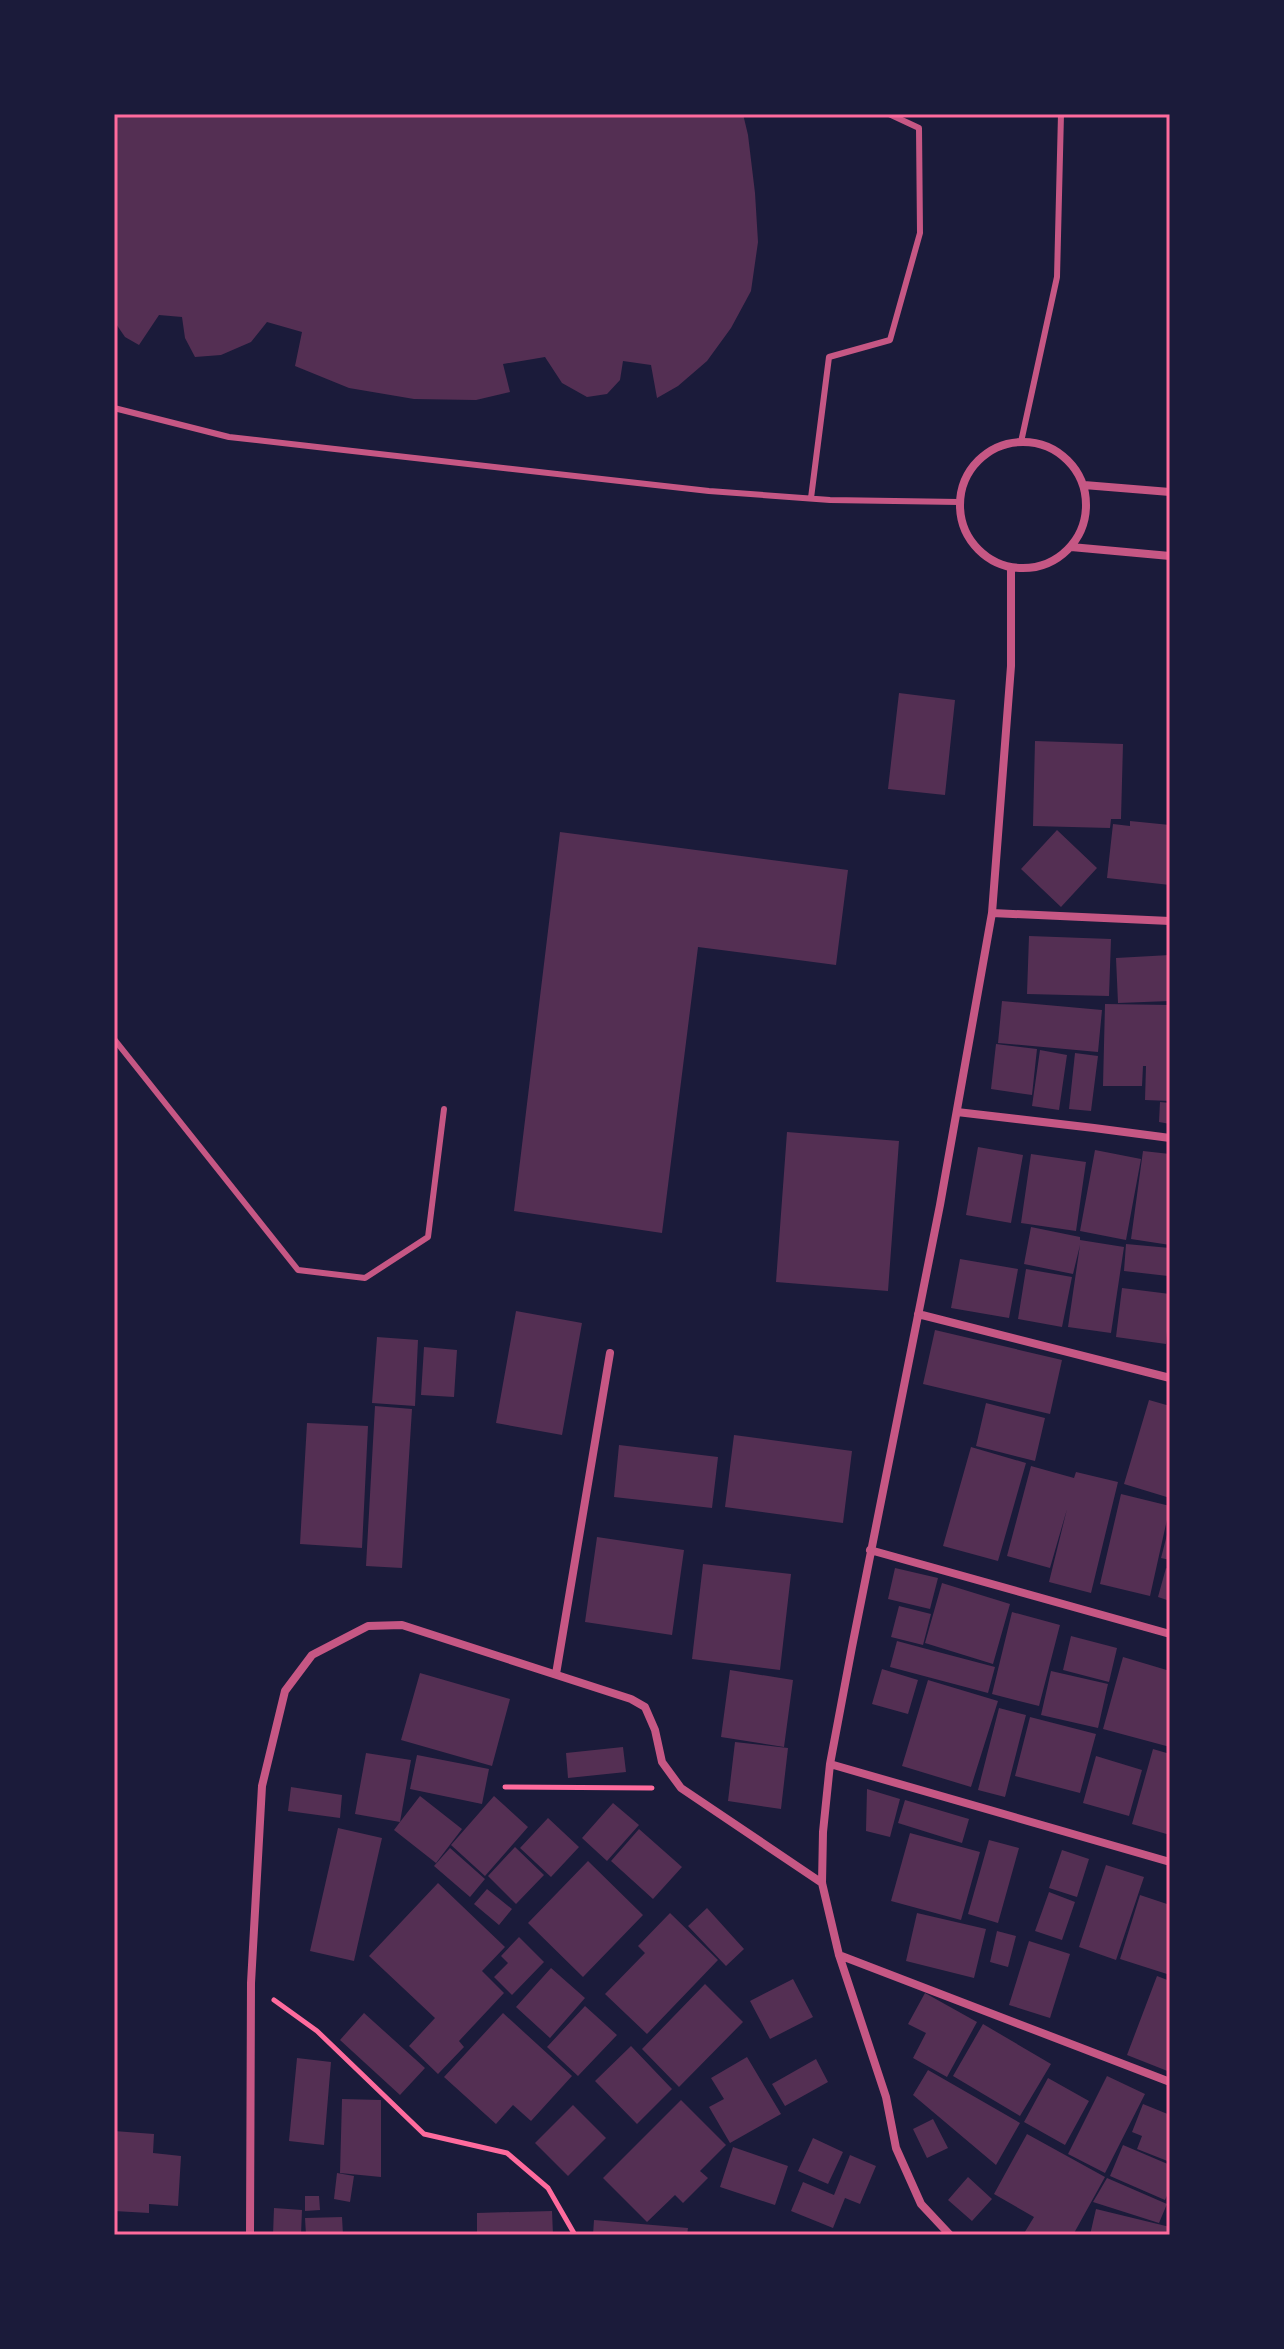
<svg xmlns="http://www.w3.org/2000/svg" width="1284" height="2349" font-family="'IBM Plex Sans',sans-serif">
	<rect width="100%" height="100%" fill="#1b1b3a"/>
	<path fill="#542f53" d="M114,114H743L748,135L755,193L758,242L751,291L731,328L707,361L678,386L657,398L651,365L623,361L620,380L607,394L587,397L562,383L545,357L503,364L510,392L476,400L414,399L349,388L295,366L302,332L267,322L251,342L221,355L195,357L185,338L182,317L159,315L139,345L125,337L114,321Z
		M899,693L955,700L945,795L888,789Z
		M1035,741L1123,744L1121,819H1111L1110,828L1033,826Z
		M1130,821L1170,825V885L1107,878L1113,824L1130,826Z
		M1057,830L1097,868L1061,907L1021,869Z
		M560,832L848,870L836,965L698,947L662,1233L514,1211Z
		M1029,936L1111,939L1109,996L1027,994Z
		M1170,955V1001L1118,1003L1116,958Z
		M1002,1001L1102,1010L1098,1052L998,1043Z
		M1105,1004L1170,1005V1101L1145,1100L1146,1066H1143L1142,1086H1103Z
		M996,1044L1037,1049L1032,1095L991,1089Z
		M1040,1050L1067,1055L1059,1110L1032,1106Z
		M1075,1053L1098,1056L1091,1111L1069,1109Z
		M1160,1102L1170,1103V1124L1159,1122Z
		M787,1132L899,1141L888,1291L776,1282Z
		M978,1147L1023,1155L1011,1223L966,1215Z
		M1095,1150L1141,1159L1126,1240L1080,1231Z
		M1143,1151L1170,1154V1245L1131,1239Z
		M1031,1154L1086,1162L1076,1231L1021,1223Z
		M1031,1227L1080,1237V1240L1124,1247L1111,1333L1068,1327L1080,1245L1073,1274L1024,1264Z
		M1126,1244L1170,1248L1168,1276L1124,1271Z
		M960,1259L1018,1269L1009,1318L951,1308Z
		M1026,1269L1072,1277L1062,1327L1018,1319Z
		M1122,1288L1170,1294L1166,1344L1116,1337Z
		M516,1311L582,1323L562,1435L496,1423Z
		M935,1330L1062,1360L1050,1414L923,1384Z
		M377,1337L418,1340L415,1406L372,1403Z
		M424,1347L457,1350L454,1397L421,1395Z
		M1149,1400L1170,1406V1498L1124,1484Z
		M986,1403L1045,1418L1035,1461L976,1446Z
		M375,1406L412,1409L402,1568L366,1566Z
		M307,1423L368,1426L362,1548L300,1544Z
		M734,1435L852,1451L843,1523L725,1507Z
		M619,1445L718,1457L712,1508L614,1497Z
		M971,1447L1026,1463L998,1561L943,1546Z
		M1031,1466L1074,1478L1076,1472L1118,1482L1091,1593L1049,1582L1067,1509L1050,1568L1007,1556Z
		M1121,1494L1170,1506L1150,1596L1100,1584Z
		M1169,1527H1170V1560L1161,1558Z
		M597,1537L684,1550L672,1635L585,1622Z
		M703,1564L791,1574L780,1670L692,1659Z
		M895,1568L938,1578L930,1609L888,1599Z
		M1166,1568L1170,1570V1601L1158,1597Z
		M942,1583L1010,1604L993,1664L925,1643Z
		M899,1606L931,1614L923,1645L891,1637Z
		M1012,1612L1060,1625L1039,1706L992,1694Z
		M1071,1636L1117,1648L1109,1682L1063,1670Z
		M897,1641L923,1648V1650V1648L995,1667L988,1693L890,1667Z
		M1123,1657L1170,1671V1747L1103,1729Z
		M882,1669L918,1680L908,1714L872,1704Z
		M730,1670L793,1680L784,1747L721,1737Z
		M1051,1671L1108,1684L1098,1728L1041,1715Z
		M420,1673L510,1699L492,1766L401,1740Z
		M928,1680L998,1701L971,1787L902,1766Z
		M999,1708L1026,1715L1005,1797L978,1790Z
		M1030,1717L1096,1734L1080,1793L1015,1776Z
		M735,1742L788,1748L781,1809L728,1801Z
		M623,1747L626,1772L568,1778L566,1753Z
		M1153,1749L1170,1754V1835L1132,1824Z
		M366,1753L411,1760L400,1822L420,1796L462,1829L436,1863L394,1830L400,1822L355,1814Z
		M417,1755L489,1769L482,1804L410,1789Z
		M1096,1756L1142,1770L1129,1816L1083,1803Z
		M291,1787L342,1795L340,1818L288,1811Z
		M867,1789L900,1799L890,1837L866,1831Z
		M494,1796L528,1827L485,1876L451,1845Z
		M905,1800L969,1819L962,1843L898,1823Z
		M613,1803L639,1825L607,1861L582,1838Z
		M548,1818L579,1847L551,1877L520,1848Z
		M338,1828L382,1838L354,1961L310,1951Z
		M639,1829L682,1867L653,1899L611,1861Z
		M910,1833L980,1852L961,1920L891,1901Z
		M989,1840L1019,1848L998,1923L968,1914Z
		M515,1847L544,1875L516,1904L488,1876Z
		M450,1848L485,1879L470,1897L434,1866Z
		M1062,1850L1089,1859L1077,1897L1049,1888Z
		M588,1861L643,1915L583,1977L528,1923Z
		M1106,1865L1144,1877L1116,1960L1079,1947Z
		M438,1883L505,1947L482,1971L504,1993L459,2041L464,2047L438,2074L409,2046L435,2018L369,1956Z
		M487,1889L512,1909L499,1925L474,1904Z
		M1049,1892L1075,1902L1062,1940L1035,1931Z
		M1140,1895L1170,1905V1964L1167,1974L1120,1959Z
		M707,1908L744,1949L726,1966L688,1926Z
		M670,1913L718,1960L647,2034L605,1994L645,1953L638,1946Z
		M917,1913L986,1929L974,1978L906,1961Z
		M997,1931L1016,1936L1008,1967L990,1962Z
		M519,1937L544,1962L512,1995L494,1977L508,1963L501,1956Z
		M1029,1941L1070,1954L1050,2018L1009,2005Z
		M551,1968L585,1998L550,2038L516,2007Z
		M1157,1976L1170,1981V2072L1127,2055Z
		M793,1979L813,2017L770,2039L750,2001Z
		M705,1984L743,2022L679,2087L642,2049Z
		M925,1993L977,2022L947,2077L913,2058L926,2033L908,2024Z
		M585,2006L617,2035L578,2076L547,2047Z
		M364,2013L425,2068L400,2095L340,2040Z
		M503,2013L572,2076L531,2121L513,2105L496,2124L444,2077Z
		M983,2024L1051,2064L1020,2116L953,2076Z
		M631,2046L672,2089L637,2124L595,2081Z
		M747,2057L781,2114L730,2143L709,2107L724,2099L711,2078Z
		M297,2058L331,2062L324,2145L289,2141Z
		M816,2059L828,2082L785,2106L772,2084Z
		M928,2070L1020,2123L996,2165L913,2095Z
		M1107,2076L1145,2094L1105,2173L1068,2154Z
		M1048,2078L1089,2101L1065,2145L1024,2122Z
		M342,2099L381,2100V2177L340,2173Z
		M681,2100L726,2145L700,2171L708,2178L683,2203L675,2195L647,2222L603,2178Z
		M1143,2104L1170,2115V2162L1137,2149L1142,2136L1132,2132Z
		M573,2105L606,2138L568,2176L535,2143Z
		M933,2119L948,2148L927,2158L913,2129Z
		M114,2131L154,2134L153,2153L181,2156L178,2206L149,2204V2213L114,2211Z
		M1027,2134L1105,2177L1073,2235H1023L1034,2217L994,2194Z
		M813,2138L843,2152L828,2184L798,2171Z
		M1123,2145L1170,2165V2189L1165,2200L1110,2176Z
		M733,2147L788,2166L775,2205L720,2187Z
		M850,2155L876,2166L860,2204L845,2198L833,2228L791,2211L803,2182L834,2195Z
		M337,2173L354,2176L350,2202L334,2199Z
		M968,2177L992,2199L972,2221L948,2200Z
		M1107,2178L1167,2204L1159,2223L1093,2202Z
		M305,2196H319L320,2210L305,2211Z
		M274,2208L302,2210L301,2235H273Z
		M1096,2209L1170,2227V2235H1090Z
		M552,2211L553,2235H477V2213Z
		M342,2217L343,2235H306L305,2218Z
		M594,2220L688,2228L687,2235H593Z"/>
	<g fill="none" stroke-linecap="round" stroke-linejoin="round">
		<path stroke="#ff6b9d" stroke-width="5" d="M505,1787L652,1788
			M274,2000L317,2031L424,2134L507,2153L548,2188L575,2235"/>
		<path stroke="#c65784" stroke-width="6" d="M114,408L229,437L326,448L709,491L830,500L959,502
			M1021,442L1057,277L1061,114
			M811,498L829,357L890,340L920,233L919,128L889,114
			M114,1039L298,1270L365,1278L428,1237L444,1109"/>
		<path stroke="#c65784" stroke-width="8" d="M960 505a63 63 0 1 1 126 0a63 63 0 1 1-126 0Z
			M1084,485L1170,492
			M1071,547L1170,556
			M992,913L1170,921
			M957,1112L1094,1128L1170,1138
			M918,1314L1170,1378
			M870,1550L1170,1634
			M556,1674L610,1353
			M830,1764L1170,1862
			M839,1955L1170,2082
			M250,2235L251,1983L262,1786L285,1691L312,1655L368,1626L402,1625L631,1699L645,1707L655,1730L662,1762L681,1788L822,1883
			M950,2235L921,2204L896,2148L886,2097L839,1955L822,1883L823,1832L830,1764L852,1647L940,1205L992,913L1011,666V567"/>
	</g>
	<rect width="1284" height="2349" fill="none" stroke="#1b1b3a" stroke-width="232"/>
	<rect x="116" y="116" width="1052" height="2117" fill="none" stroke="#ff6b9d" stroke-width="3"/>
</svg>
